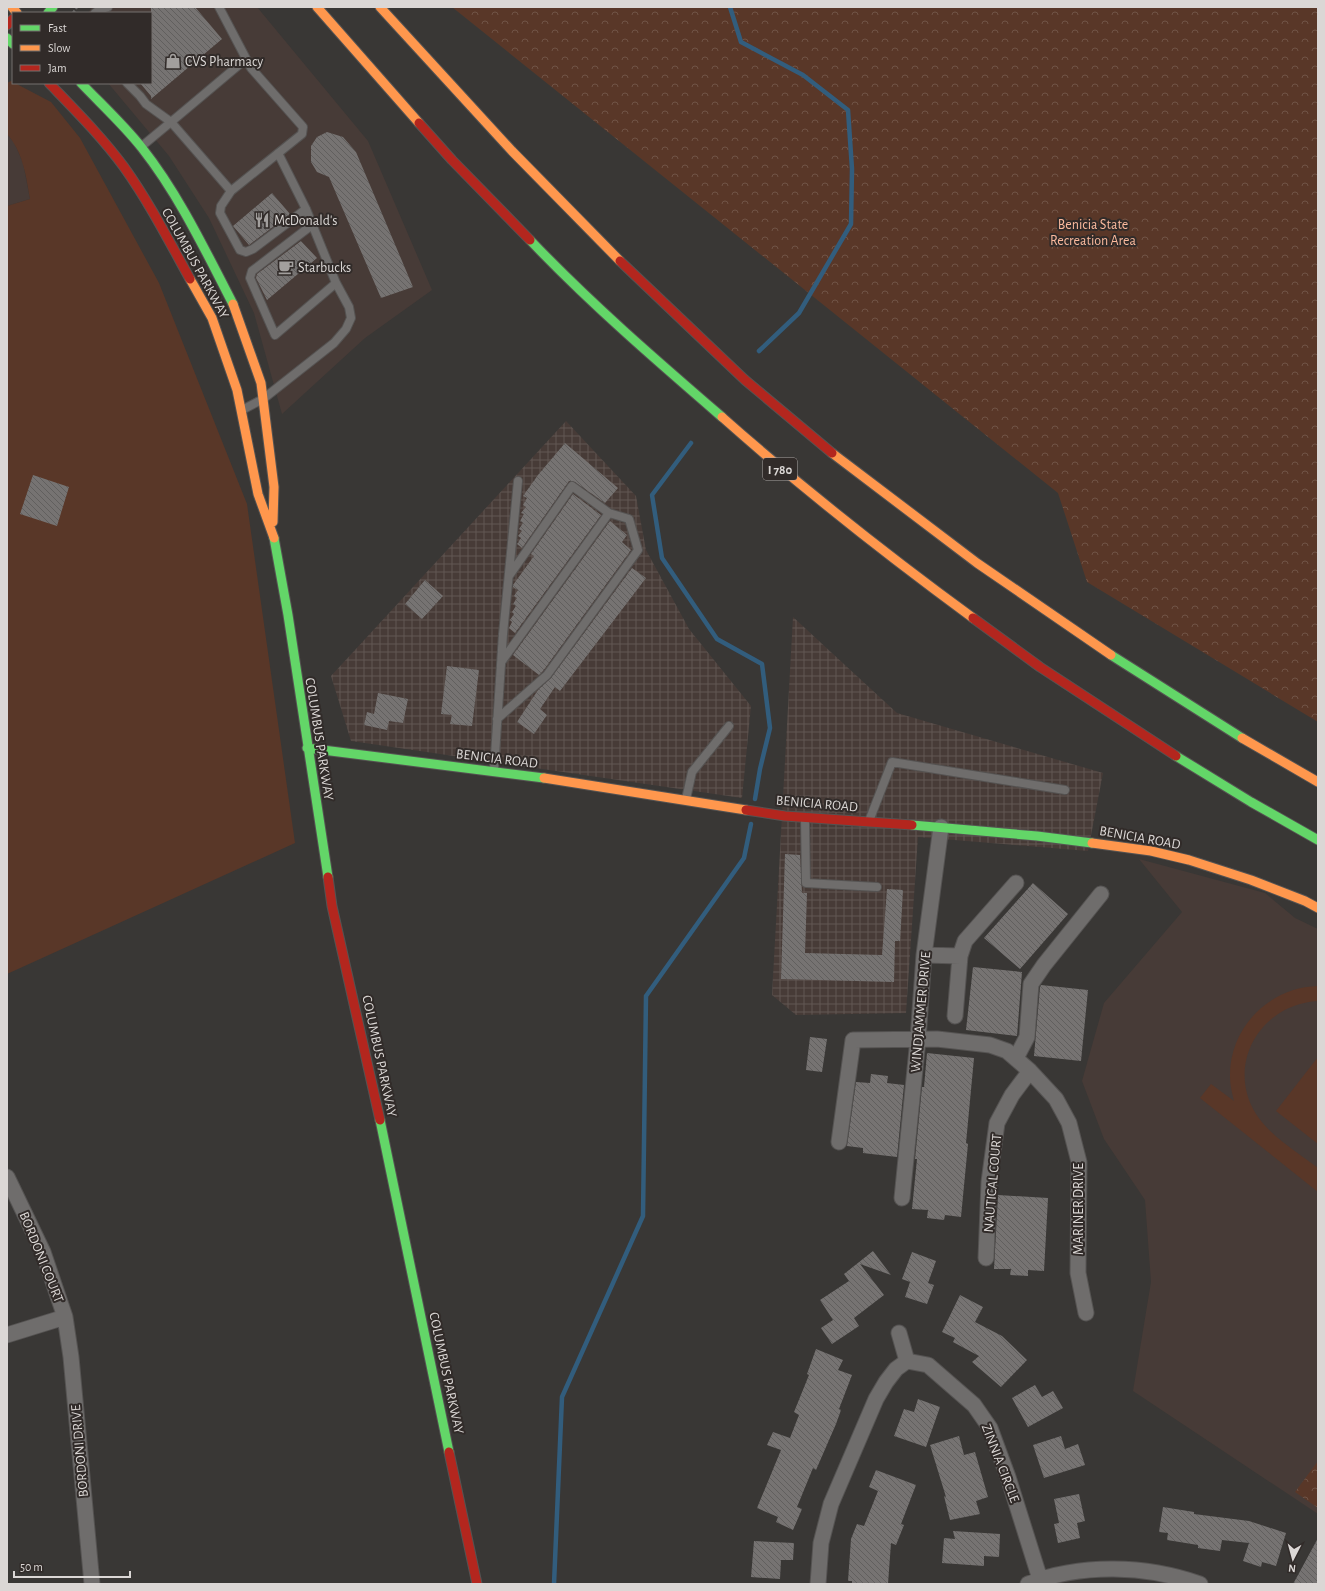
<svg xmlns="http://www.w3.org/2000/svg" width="1325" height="1591" font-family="'Alegreya Sans',sans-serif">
	<defs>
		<pattern id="industrial-grid" width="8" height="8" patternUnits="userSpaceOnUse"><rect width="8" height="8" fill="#473b37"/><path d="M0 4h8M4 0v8" fill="none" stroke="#615753"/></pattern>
		<pattern id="forest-crowns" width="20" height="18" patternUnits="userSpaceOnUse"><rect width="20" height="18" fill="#593728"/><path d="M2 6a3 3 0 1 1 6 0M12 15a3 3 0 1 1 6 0" fill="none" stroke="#705346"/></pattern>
		<pattern id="building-back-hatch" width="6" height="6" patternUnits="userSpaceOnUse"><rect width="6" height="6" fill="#767372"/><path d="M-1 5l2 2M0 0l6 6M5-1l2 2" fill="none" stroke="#615f5e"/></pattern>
	</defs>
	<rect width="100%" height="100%" fill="#393735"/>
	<path fill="#473b37" d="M92,7H257L368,141L432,290L365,338L282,414L254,313L209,218L169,156L108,83H151V13H88Z
		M7,134L14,142L23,163L30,199L7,206Z
		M1139,859L1265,893L1295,918L1318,929V1514L1133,1391L1151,1282L1145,1200L1104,1139L1082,1081L1104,1003L1182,912Z"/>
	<path fill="url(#industrial-grid)" d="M566,421L636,496L646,550L689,629L751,706L742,798L351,741L331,676Z
		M793,617L897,713L1103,773L1088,851L918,837L906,1013L796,1015L772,995Z"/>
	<path fill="#593728" d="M11,81L51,102L80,138L159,283L247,504L295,843L7,974V206L30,199C26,176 23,152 7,134V83Z
		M1318,986V1001C1261,1004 1225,1064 1256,1114C1269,1135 1298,1153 1318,1168V1192L1200,1098L1211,1084L1234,1101C1232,1093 1230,1085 1230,1077C1229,1028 1269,987 1318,986Z
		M1318,1057V1144L1276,1111Z"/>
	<path fill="url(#forest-crowns)" d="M452,7H1318V722L1087,582L1058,493Z
		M1318,1461V1508L1295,1492Z"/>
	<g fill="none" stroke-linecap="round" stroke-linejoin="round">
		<path stroke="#325d7d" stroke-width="4.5" d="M730,7L741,42L803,75L848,110L852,169L851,224L799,313L759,351
			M691,443L652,495L662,558L717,639L762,664L770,728L760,769L755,799
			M554,1584L562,1397L643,1216L646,996L744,858L751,824"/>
	</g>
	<path fill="url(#building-back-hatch)" d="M151,7H195L222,39L151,99V96L140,83H151Z
		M327,132L343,137L356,152L413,287L381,298L329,177L317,172L311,162V146L317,137Z
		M272,193L290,214L249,245L233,226Z
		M301,241L317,258L267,300L256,278L257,274Z
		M565,443L618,488L605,503L575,482L569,481L522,548L517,544L521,538L518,536L522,531L519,529L523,523L520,521L524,514L521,513L526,507L523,505L527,498L523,496L538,475Z
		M33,475L69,487L57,526L20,514Z
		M573,494L601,515L515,633L509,628L512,622L510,620L514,614L512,612L516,606L513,604L517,598L514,596L518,590L513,587V585L534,556L531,554Z
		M610,521L627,535L622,542L631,550L543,671L539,675L513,655Z
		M632,568L646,578L560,691L555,687L540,709L547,715L534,734L517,722L538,690L551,678Z
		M425,580L443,596L422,619L405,604Z
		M447,666L479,670L472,726L450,724L452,715L441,714Z
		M378,693L408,699L403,723L389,721L387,730L364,725L367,712L374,714Z
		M785,854L800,855L802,893H807L805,953L882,955L887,889L903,890L900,941H895L894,982L781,979Z
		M1033,883L1068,914L1020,969L984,938Z
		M973,967L1022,972L1017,1036L966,1030Z
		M1041,985L1088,990L1081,1061L1034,1056L1040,987Z
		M810,1037L827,1039L822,1072L806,1070Z
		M927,1053L974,1058L966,1143L968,1144L961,1217L945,1215L944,1220L927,1218L928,1210L912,1209L917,1159H915L922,1087H924Z
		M871,1074L888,1076L887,1083L904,1085L897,1157L863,1153V1148L847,1146L856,1082L870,1083Z
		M998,1195L1048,1198L1044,1271L1028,1270V1276L1010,1275L1011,1269H994Z
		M873,1251L891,1275L860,1264L884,1295L854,1318L859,1326L832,1344L821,1328L833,1320L820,1300L849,1281L844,1274Z
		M912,1252L936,1261L928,1283L934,1285L927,1304L905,1297L910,1282L902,1279Z
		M960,1295L983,1307L975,1322L1002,1336L1027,1360L1001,1387L972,1362L979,1356L953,1342L955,1338L942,1332Z
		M816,1349L843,1360L838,1370L852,1375L839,1409L841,1410L836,1424L816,1470L813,1468L797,1507L802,1509L793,1530L776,1522L778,1517L757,1508L781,1450L767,1445L773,1432L790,1438L799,1415L794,1412L809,1375L807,1374Z
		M1035,1385L1042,1397L1053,1391L1063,1408L1028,1427L1012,1398Z
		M918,1399L940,1407L926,1447L894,1436L904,1409L914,1412Z
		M959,1436L964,1455L975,1452L988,1497L976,1501L980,1514L950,1520L944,1496L946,1497L930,1445Z
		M1061,1436L1065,1449L1078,1444L1085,1465L1044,1478L1033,1445Z
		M876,1470L916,1485L901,1524L904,1525L896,1545L891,1543L888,1584H852V1581H848L851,1539L857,1524L864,1526L878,1491L869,1487Z
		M1079,1494L1085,1521L1077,1523L1080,1538L1058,1543L1054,1524L1059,1523L1054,1499Z
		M1163,1507L1194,1512V1514L1249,1521L1286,1533L1276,1566L1262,1562L1261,1567L1243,1561L1249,1543L1222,1540L1220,1551L1198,1548V1545L1167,1540L1168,1533L1159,1532Z
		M953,1531L1000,1534L999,1557L984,1556V1566L942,1563L944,1538L955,1539Z
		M1318,1538V1584H1293L1298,1575Z
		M754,1541L794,1543L793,1560H781L780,1579L751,1577Z"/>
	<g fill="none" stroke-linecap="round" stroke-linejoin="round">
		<defs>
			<path id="lane" d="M219,7L251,68L303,127L302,134L231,191L171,122L246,59
				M95,13L99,10L108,7
				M127,83L140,96L146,104L171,122L142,146
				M231,191L221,206L220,213L240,250L246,252L253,249L306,209
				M312,225L252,271L250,278L275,335L336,283
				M242,410L263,399L334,343L346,329L351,318L349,307L336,283L306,209L278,153
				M502,661L609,513
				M497,719L547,675L638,550L629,519L609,513L572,486L509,576
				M494,770L503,634L518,481
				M686,799L692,772L729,726
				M805,818L806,883L877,887
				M869,821L892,762L1065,790"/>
			<path id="street" d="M924,955L960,956
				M955,1016L960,956L965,941L1016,883
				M1016,1058L1027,1037L1031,984L1044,965L1101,894
				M839,1142L853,1040L937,1039L990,1045L1007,1051L1030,1071L1056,1099L1069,1123L1079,1162L1078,1273L1086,1313
				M7,1177L43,1252L65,1317L71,1357L92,1584
				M902,1198L918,1039L924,955L941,827
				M986,1258L989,1182L997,1123L1012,1095L1030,1071
				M899,1333L907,1361
				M7,1335L65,1317
				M818,1584L821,1543L831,1504L876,1399L886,1382L896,1369L907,1361L928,1365L974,1405L990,1428L1008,1477L1040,1579
				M1028,1584C1081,1563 1146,1565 1200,1584"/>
			<path id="fast" d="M48,13L53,7
				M7,38L13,44
				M81,83C101,104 124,125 142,148C179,195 205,250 233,304
				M530,240C590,303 656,360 722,417
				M274,538L288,615L328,877
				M1111,655L1242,738
				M307,748L544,778
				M1176,756L1251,802L1318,840
				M912,825L1037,836L1092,843
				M380,1120L449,1452"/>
			<path id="slow" d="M12,7L17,13
				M317,7L419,123
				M380,7L512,151L620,261
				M190,279L212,318L237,390L258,494L274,538
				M233,304L261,383L274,487L273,522
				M722,417C802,488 887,555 973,618
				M832,453L977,563L1111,655
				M1242,738L1318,782
				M544,778L746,810
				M1092,843L1151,851L1189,860L1251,880L1305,901L1318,908"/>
			<path id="jam" d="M7,25L13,19
				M49,83C75,110 102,137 124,167C149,202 169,241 190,279
				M419,123L452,160L530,240
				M620,261L745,380L832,453
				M973,618L1040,667L1176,756
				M746,810L785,816L912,825
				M328,877L332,906L380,1120
				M449,1452L477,1584"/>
		</defs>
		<use href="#lane" stroke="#555352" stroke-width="10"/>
		<use href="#street" stroke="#555352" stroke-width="17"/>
		<use href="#fast" stroke="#555352" stroke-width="11"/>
		<use href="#slow" stroke="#555352" stroke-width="11"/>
		<use href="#jam" stroke="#555352" stroke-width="11"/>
		<path stroke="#696867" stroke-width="2.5" stroke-dasharray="3 2" stroke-linecap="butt" d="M73,13L77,7"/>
		<use href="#lane" stroke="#6f6d6c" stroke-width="8"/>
		<use href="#street" stroke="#6f6d6c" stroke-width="15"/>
		<use href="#fast" stroke="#63d668" stroke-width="9"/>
		<use href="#slow" stroke="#ff974d" stroke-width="9"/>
		<use href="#jam" stroke="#b3261e" stroke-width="9"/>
	</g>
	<defs>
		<symbol id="shop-bare" viewBox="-9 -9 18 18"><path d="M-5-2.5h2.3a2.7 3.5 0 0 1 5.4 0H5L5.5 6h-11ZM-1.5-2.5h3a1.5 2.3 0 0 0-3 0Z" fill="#a29f9d" stroke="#312b29" stroke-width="2.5" paint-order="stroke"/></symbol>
		<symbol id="restaurant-bare" viewBox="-9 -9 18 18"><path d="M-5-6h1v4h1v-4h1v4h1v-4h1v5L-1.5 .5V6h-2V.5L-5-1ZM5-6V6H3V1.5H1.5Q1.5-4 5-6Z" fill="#a29f9d" stroke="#312b29" stroke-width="2.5" paint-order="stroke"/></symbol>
		<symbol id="cafe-bare" viewBox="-9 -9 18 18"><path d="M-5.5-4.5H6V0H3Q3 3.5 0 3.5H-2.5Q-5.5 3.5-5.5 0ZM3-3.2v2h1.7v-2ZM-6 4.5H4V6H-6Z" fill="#a29f9d" stroke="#312b29" stroke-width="2.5" paint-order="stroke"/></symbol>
	</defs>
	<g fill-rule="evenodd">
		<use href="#shop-bare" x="162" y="50" width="22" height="22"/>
		<use href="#restaurant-bare" x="251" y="209" width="22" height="22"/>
		<use href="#cafe-bare" x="275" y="256" width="22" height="22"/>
	</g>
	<g text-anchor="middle" stroke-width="4" stroke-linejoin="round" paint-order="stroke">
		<rect fill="#312b29" stroke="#a8a3a1" stroke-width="1" x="763" y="458" width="34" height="22" rx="3"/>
		<g font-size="13" font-weight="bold" fill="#dbd7d5">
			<text x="780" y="474">I 780</text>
		</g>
		<g font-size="14" fill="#dbd7d5" stroke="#312b29" text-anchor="start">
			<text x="185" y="66">CVS Pharmacy</text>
			<text x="274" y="225">McDonald's</text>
			<text x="298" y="272">Starbucks</text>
		</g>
		<g font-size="14" fill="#fab99d" stroke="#312b29">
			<text x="1093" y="229">Benicia State<tspan x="1093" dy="16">Recreation Area</tspan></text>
		</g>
		<g font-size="14" fill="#dbd7d5" stroke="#312b29">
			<text transform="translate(196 263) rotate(61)" y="5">COLUMBUS PARKWAY</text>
			<text transform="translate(320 739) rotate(81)" y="5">COLUMBUS PARKWAY</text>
			<text transform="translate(497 758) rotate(7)" y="5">BENICIA ROAD</text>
			<text transform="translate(817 803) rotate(5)" y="5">BENICIA ROAD</text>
			<text transform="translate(1140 837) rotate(10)" y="5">BENICIA ROAD</text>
			<text transform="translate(920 1012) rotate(-85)" y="5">WINDJAMMER DRIVE</text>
			<text transform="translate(380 1056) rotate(78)" y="5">COLUMBUS PARKWAY</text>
			<text transform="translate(992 1183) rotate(-85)" y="5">NAUTICAL COURT</text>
			<text transform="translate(1078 1209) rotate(-90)" y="5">MARINER DRIVE</text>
			<text transform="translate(42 1257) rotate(68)" y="5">BORDONI COURT</text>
			<text transform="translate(447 1373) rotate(78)" y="5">COLUMBUS PARKWAY</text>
			<text transform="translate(79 1451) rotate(-95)" y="5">BORDONI DRIVE</text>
			<text transform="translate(1001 1463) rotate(69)" y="5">ZINNIA CIRCLE</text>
		</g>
	</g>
	<rect width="1325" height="1591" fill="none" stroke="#dbd7d5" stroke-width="16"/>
	<rect x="12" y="12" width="140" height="72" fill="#312b29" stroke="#75706e"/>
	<rect x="20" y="25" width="20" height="6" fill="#63d668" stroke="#75706e"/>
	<text x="48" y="32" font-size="12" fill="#dbd7d5">Fast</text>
	<rect x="20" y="45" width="20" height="6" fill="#ff974d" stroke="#75706e"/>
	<text x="48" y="52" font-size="12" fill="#dbd7d5">Slow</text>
	<rect x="20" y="65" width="20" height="6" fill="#b3261e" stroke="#75706e"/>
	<text x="48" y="72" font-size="12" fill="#dbd7d5">Jam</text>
	<g transform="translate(1293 1559) rotate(186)" stroke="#312b29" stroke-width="3" paint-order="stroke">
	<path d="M0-3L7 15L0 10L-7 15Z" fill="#dbd7d5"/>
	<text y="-6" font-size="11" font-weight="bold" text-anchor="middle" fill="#dbd7d5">N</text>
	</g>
	<path d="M14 1571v6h116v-6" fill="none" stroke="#dbd7d5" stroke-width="2"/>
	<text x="20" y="1571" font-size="12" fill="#dbd7d5" stroke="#312b29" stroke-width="3" paint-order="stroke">50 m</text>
</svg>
